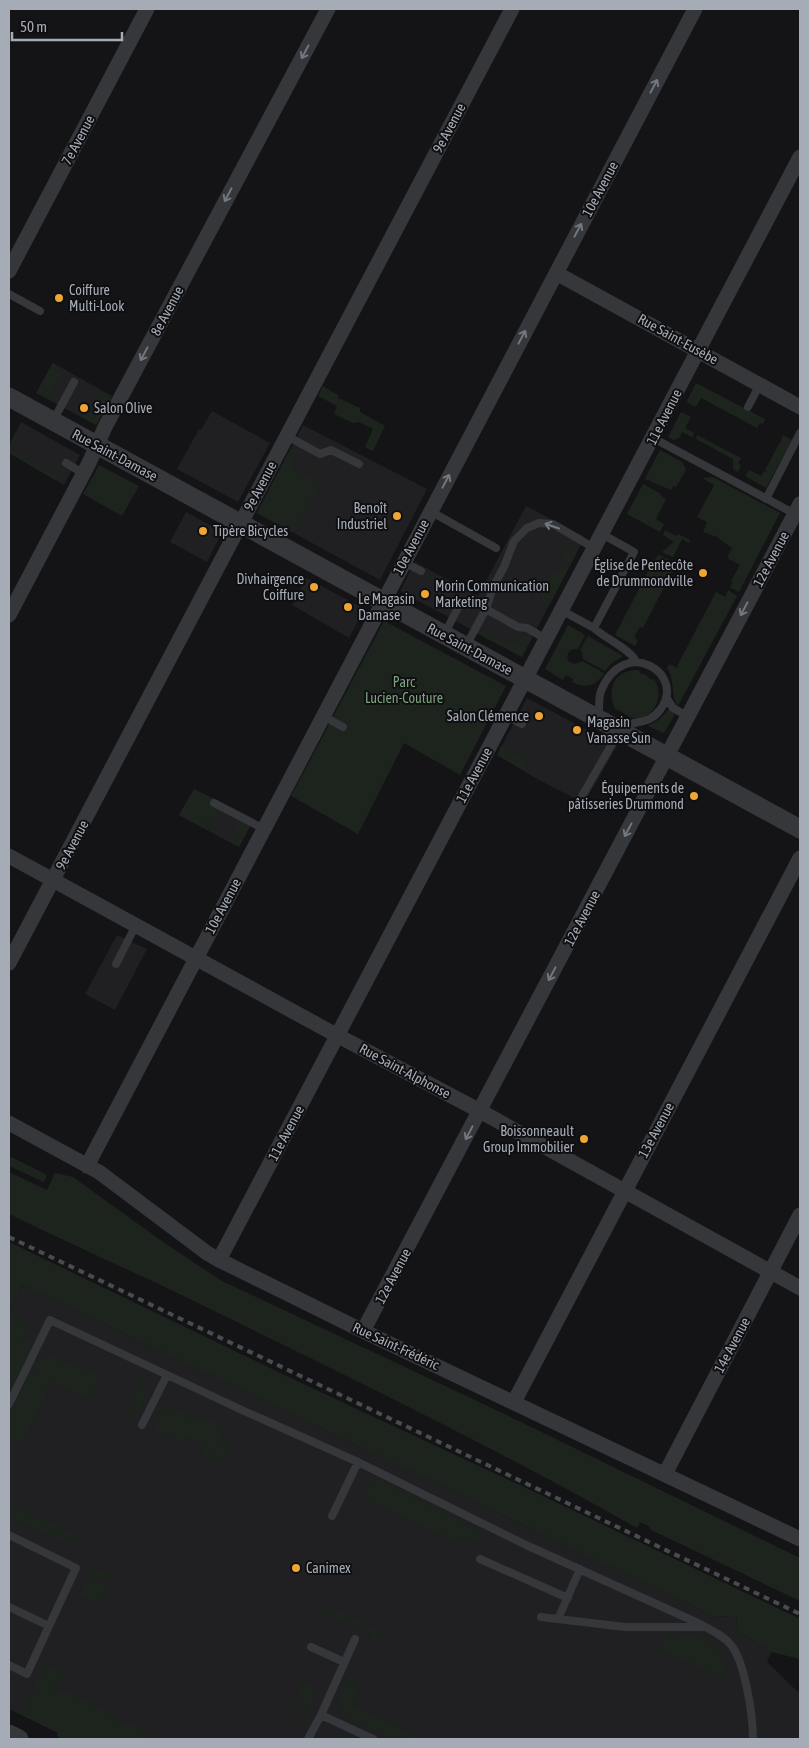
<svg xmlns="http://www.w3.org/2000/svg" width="809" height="1748" font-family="'Asap Condensed',sans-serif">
	<rect width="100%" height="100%" fill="#141416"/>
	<path fill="#202023" d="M53,363L112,396L96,425L36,393Z
		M212,411L270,443L238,502L177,469L199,429L201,430Z
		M21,422L80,455L64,485L9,453V446Z
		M303,425L427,489L380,580L257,513Z
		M526,506L585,537L522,657L400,591L415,562L478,596Z
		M186,512L222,532L207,562L170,542Z
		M306,578L365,609L349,638L292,605Z
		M527,698L617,746L584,803L539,780L497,755Z
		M194,789L254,819L239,847L179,815Z
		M117,935L147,949L115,1010L85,994Z
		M22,1285L713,1616L737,1617L736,1630L771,1652L767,1662L800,1694V1739H63L57,1736L58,1733L9,1709V1313Z"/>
	<path fill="#1d241d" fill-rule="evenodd" d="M53,363L56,365L54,370L61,374L47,398L36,393Z
		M696,383L765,419L763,424L760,423L757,428L701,398L696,407L688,403L687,401Z
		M323,386L338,395V398L360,408V412L385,426L373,451L365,447L373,429L359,422L353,423L334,414L337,406L318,396Z
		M102,393L111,398L96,425L82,417L85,413H92Z
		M681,412L691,417L685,428L694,433L692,437L682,432L680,437L674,440L668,437Z
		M16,432L19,433L10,450L57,475L55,480L9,453V446Z
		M697,435L741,458L738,463L741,465L738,472L733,469V459L696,439Z
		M783,435L792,440L766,488L745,476L749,470L761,476L764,471L766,473L767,471L765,470L780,442L782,443L781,441Z
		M660,450L682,462L686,470L676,487L673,486L671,490L645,479Z
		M288,453L293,455L291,464L294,473L301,474H306L321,482L294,533L257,513Z
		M99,465L139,486L122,516L83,494Z
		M713,477L780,513L739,592L730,588L733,582L731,581L740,565L727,558L732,548L717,537L703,532L707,522L697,517L714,485L702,478Z
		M643,484L661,494L660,495L666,499L656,519L664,524L660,532L627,514Z
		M665,530L676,536L678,534L690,540L689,543L682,539L673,557L662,552L674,542L663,535Z
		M561,546H564L577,552L549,606L542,603L541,595L548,580L547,576L561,569L567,560L564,558Z
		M659,555L671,561L668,565L674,568L643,628L640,627L634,637L638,640L635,646L615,635L654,560Z
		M728,590L737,596L678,706C670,697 676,682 667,668L669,664L678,668V667L677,666L716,592L725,597Z
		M384,621L506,686L460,775L404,743L358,834L291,796Z
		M568,625L585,635L578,649C570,648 566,653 568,661L574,664L582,661L604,673C597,686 585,689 572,682L574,680L566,675L563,680L545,669Z
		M481,630L511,646L526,635L532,638L522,657L478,634Z
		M588,636L623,656L612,663L605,671L583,659L582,652L580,650Z
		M634,670H639L640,673L646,675L651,680L654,679C665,694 655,721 633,718C628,717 621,711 615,709C607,689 613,673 634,670Z
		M669,709L675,714L664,733L648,726L660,719Z
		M501,746L524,758L529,774L497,755Z
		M194,789L254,819L239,847L179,815ZM219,811L226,815L228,812L240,819L236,827L238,828L231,840L204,826L207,821L213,823Z
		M9,1156L47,1175L44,1182L9,1166Z
		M9,1172L47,1190L55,1173L73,1177L166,1244L222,1281L494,1409L800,1558V1601L651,1530L649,1526L640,1522L637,1528C494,1447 347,1376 200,1304C137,1273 72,1245 9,1214Z
		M9,1242L297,1381L522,1486L800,1619V1659L771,1652L736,1630L737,1617L713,1616L22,1285L9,1313L29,1324L22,1337L34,1342L9,1394V1283L10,1280L9,1279Z
		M47,1355H52L66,1364L101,1374L90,1400L52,1381L22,1444L9,1438C9,1431 8,1424 9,1418C14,1404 34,1360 47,1355Z
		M140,1379L145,1383L147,1390L134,1421L126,1417L136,1398L132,1396Z
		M168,1406C187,1416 197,1423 219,1421L224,1425L218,1441L231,1448L223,1464L213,1459L216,1453L211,1451L208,1457L203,1455L206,1448L197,1444L198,1442L187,1436L182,1444L155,1431C157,1420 157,1410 168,1406Z
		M379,1479L483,1532L479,1542L471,1538L466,1547L365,1499L366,1489L371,1480Z
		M21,1505L25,1507L24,1511L77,1536L72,1545L9,1516V1511L11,1507L17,1510Z
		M92,1567L112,1577L109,1583L100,1579L92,1581L93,1584L99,1582L108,1587L99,1604L79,1594Z
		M329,1607L385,1634L379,1645L371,1641L374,1635L326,1613Z
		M669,1634C686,1634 710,1635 720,1651C725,1659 723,1670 722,1678L660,1650Z
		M45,1665L65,1675L59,1687L54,1684L52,1689L64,1695L65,1691L117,1717L116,1722L125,1726L127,1722L146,1731L144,1736L152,1739H63L57,1736L58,1733L22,1715Z
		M348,1676L361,1682L351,1705L423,1739H407L399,1735L396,1739H390L343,1717C330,1705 343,1689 348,1676Z
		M307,1683L315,1687L314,1698L302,1724L298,1722L303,1711L305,1712L306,1709L301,1702L295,1700L302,1687L297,1685Z"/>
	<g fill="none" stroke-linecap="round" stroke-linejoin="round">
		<path stroke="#35373b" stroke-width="8" d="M9,294L40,311
			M748,407L760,384
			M53,421L74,382
			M287,436L320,454L331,450L359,464
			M653,438L795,514
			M66,463L84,474
			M766,499L800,433
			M430,511L496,548
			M403,562L421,571
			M486,609L493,587L504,567L514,541L527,528L539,523L553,524L594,548
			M561,610L594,628L634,552L602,534
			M594,628C604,638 632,650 636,662
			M444,635L461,602
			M466,646L486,609L518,627L527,628L546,639
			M666,697L673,708L687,716
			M323,716L343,727
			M506,716L522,724
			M582,796L620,730C633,718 647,727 660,710C688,674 624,634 601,691C598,699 600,709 598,718
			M214,803L264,829
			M116,964L136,925
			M9,1404L50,1320L244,1411L358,1462L526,1545L698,1623C709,1629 723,1635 731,1645C745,1662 753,1716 753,1739
			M142,1425L167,1375
			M332,1516L358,1462
			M9,1535L76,1568L49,1626L9,1607
			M480,1559L568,1598
			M541,1617L625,1627H703
			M558,1619L580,1569
			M355,1639L321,1715L373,1739
			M311,1647L344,1662
			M9,1665L27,1674L49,1626
			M308,1739L321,1715"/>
		<path stroke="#35373b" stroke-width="15" d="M9,271L147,9
			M556,273L800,407
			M9,615L89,463L105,427L328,9
			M9,856L327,1030L480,1111L800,1288
			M9,963L512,9
			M9,1123L99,1172L207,1253L219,1260L363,1331L800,1539
			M87,1166L695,9
			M219,1260L800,157
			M363,1331L800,504
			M514,1402L800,858
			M665,1474L800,1215"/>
		<path stroke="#35373b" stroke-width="19" d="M9,397L800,829
			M9,1734L19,1739"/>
		<path stroke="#484b50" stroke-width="4" stroke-dasharray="6 5" stroke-linecap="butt" d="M9,1237L800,1614"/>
	</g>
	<defs><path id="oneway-shaft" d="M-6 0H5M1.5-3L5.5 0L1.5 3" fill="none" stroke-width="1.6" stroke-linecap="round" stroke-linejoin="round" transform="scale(1.25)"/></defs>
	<g stroke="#73777f">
		<use href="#oneway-shaft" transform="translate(305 52) rotate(118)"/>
		<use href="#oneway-shaft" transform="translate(654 86) rotate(-62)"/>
		<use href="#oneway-shaft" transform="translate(228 195) rotate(118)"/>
		<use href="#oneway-shaft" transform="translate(578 230) rotate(-62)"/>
		<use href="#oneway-shaft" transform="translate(522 337) rotate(-62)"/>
		<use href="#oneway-shaft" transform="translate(144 354) rotate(118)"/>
		<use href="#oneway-shaft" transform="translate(446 481) rotate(-62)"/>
		<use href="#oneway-shaft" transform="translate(552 526) rotate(-161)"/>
		<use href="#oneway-shaft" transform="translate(744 609) rotate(118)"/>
		<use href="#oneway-shaft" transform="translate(628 830) rotate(118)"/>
		<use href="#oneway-shaft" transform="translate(552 974) rotate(118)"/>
		<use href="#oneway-shaft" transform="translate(469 1133) rotate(118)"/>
	</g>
	<g fill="#eea534" stroke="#0f0f11" stroke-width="2">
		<circle cx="59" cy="298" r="5"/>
		<circle cx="84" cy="408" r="5"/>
		<circle cx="397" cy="516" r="5"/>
		<circle cx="203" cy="531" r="5"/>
		<circle cx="703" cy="573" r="5"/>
		<circle cx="314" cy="587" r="5"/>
		<circle cx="425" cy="594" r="5"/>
		<circle cx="348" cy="607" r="5"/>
		<circle cx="539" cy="716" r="5"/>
		<circle cx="577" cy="730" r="5"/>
		<circle cx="694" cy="796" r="5"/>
		<circle cx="584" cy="1139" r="5"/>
		<circle cx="296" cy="1568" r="5"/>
	</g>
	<g text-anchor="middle" stroke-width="4" stroke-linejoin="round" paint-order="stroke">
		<g font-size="14" fill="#a6acb6" stroke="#0f0f11">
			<text transform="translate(449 128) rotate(-62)" y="5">9e Avenue</text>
			<text transform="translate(78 140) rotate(-62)" y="5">7e Avenue</text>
			<text transform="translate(600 189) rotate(-62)" y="5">10e Avenue</text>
			<text transform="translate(167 311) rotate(-62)" y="5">8e Avenue</text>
			<text transform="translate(678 339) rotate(29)" y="5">Rue Saint-Eusèbe</text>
			<text transform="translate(664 417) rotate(-63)" y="5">11e Avenue</text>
			<text transform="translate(115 455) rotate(28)" y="5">Rue Saint-Damase</text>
			<text transform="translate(260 486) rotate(-62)" y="5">9e Avenue</text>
			<text transform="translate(411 547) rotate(-62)" y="5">10e Avenue</text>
			<text transform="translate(771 559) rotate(-62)" y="5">12e Avenue</text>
			<text transform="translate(470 649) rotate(28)" y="5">Rue Saint-Damase</text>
			<text transform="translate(474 775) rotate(-62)" y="5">11e Avenue</text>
			<text transform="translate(72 845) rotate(-62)" y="5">9e Avenue</text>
			<text transform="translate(223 906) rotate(-62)" y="5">10e Avenue</text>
			<text transform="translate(582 918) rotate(-62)" y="5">12e Avenue</text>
			<text transform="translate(405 1071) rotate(28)" y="5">Rue Saint-Alphonse</text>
			<text transform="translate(656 1130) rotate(-62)" y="5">13e Avenue</text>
			<text transform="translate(286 1133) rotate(-62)" y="5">11e Avenue</text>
			<text transform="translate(393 1276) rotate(-62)" y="5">12e Avenue</text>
			<text transform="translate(732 1345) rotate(-62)" y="5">14e Avenue</text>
			<text transform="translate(396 1346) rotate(25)" y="5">Rue Saint-Frédéric</text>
		</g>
		<g font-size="14" fill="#a6acb6" stroke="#0f0f11" text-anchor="start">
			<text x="69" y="295">Coiffure<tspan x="69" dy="16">Multi-Look</tspan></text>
			<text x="94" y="413">Salon Olive</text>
			<text x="387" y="513" text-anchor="end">Benoît<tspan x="387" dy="16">Industriel</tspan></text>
			<text x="213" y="536">Tipère Bicycles</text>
			<text x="693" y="570" text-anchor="end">Église de Pentecôte<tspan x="693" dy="16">de Drummondville</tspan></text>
			<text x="304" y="584" text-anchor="end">Divhairgence<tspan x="304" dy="16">Coiffure</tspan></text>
			<text x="435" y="591">Morin Communication<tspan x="435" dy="16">Marketing</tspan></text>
			<text x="358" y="604">Le Magasin<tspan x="358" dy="16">Damase</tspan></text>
			<text x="529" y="721" text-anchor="end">Salon Clémence</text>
			<text x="587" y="727">Magasin<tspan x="587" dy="16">Vanasse Sun</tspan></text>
			<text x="684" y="793" text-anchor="end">Équipements de<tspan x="684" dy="16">pâtisseries Drummond</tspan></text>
			<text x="574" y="1136" text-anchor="end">Boissonneault<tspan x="574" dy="16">Group Immobilier</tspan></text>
			<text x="306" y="1573">Canimex</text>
		</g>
		<g font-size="14" fill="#7ea17e" stroke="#0f0f11">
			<text x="404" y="687">Parc<tspan x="404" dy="16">Lucien-Couture</tspan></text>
		</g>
	</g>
	<rect width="809" height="1748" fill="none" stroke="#a6acb6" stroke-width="20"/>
	<path d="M12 32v8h110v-8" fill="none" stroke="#a6acb6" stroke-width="2.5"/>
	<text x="20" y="32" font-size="15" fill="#a6acb6" stroke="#0f0f11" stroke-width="4" paint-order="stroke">50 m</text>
</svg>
